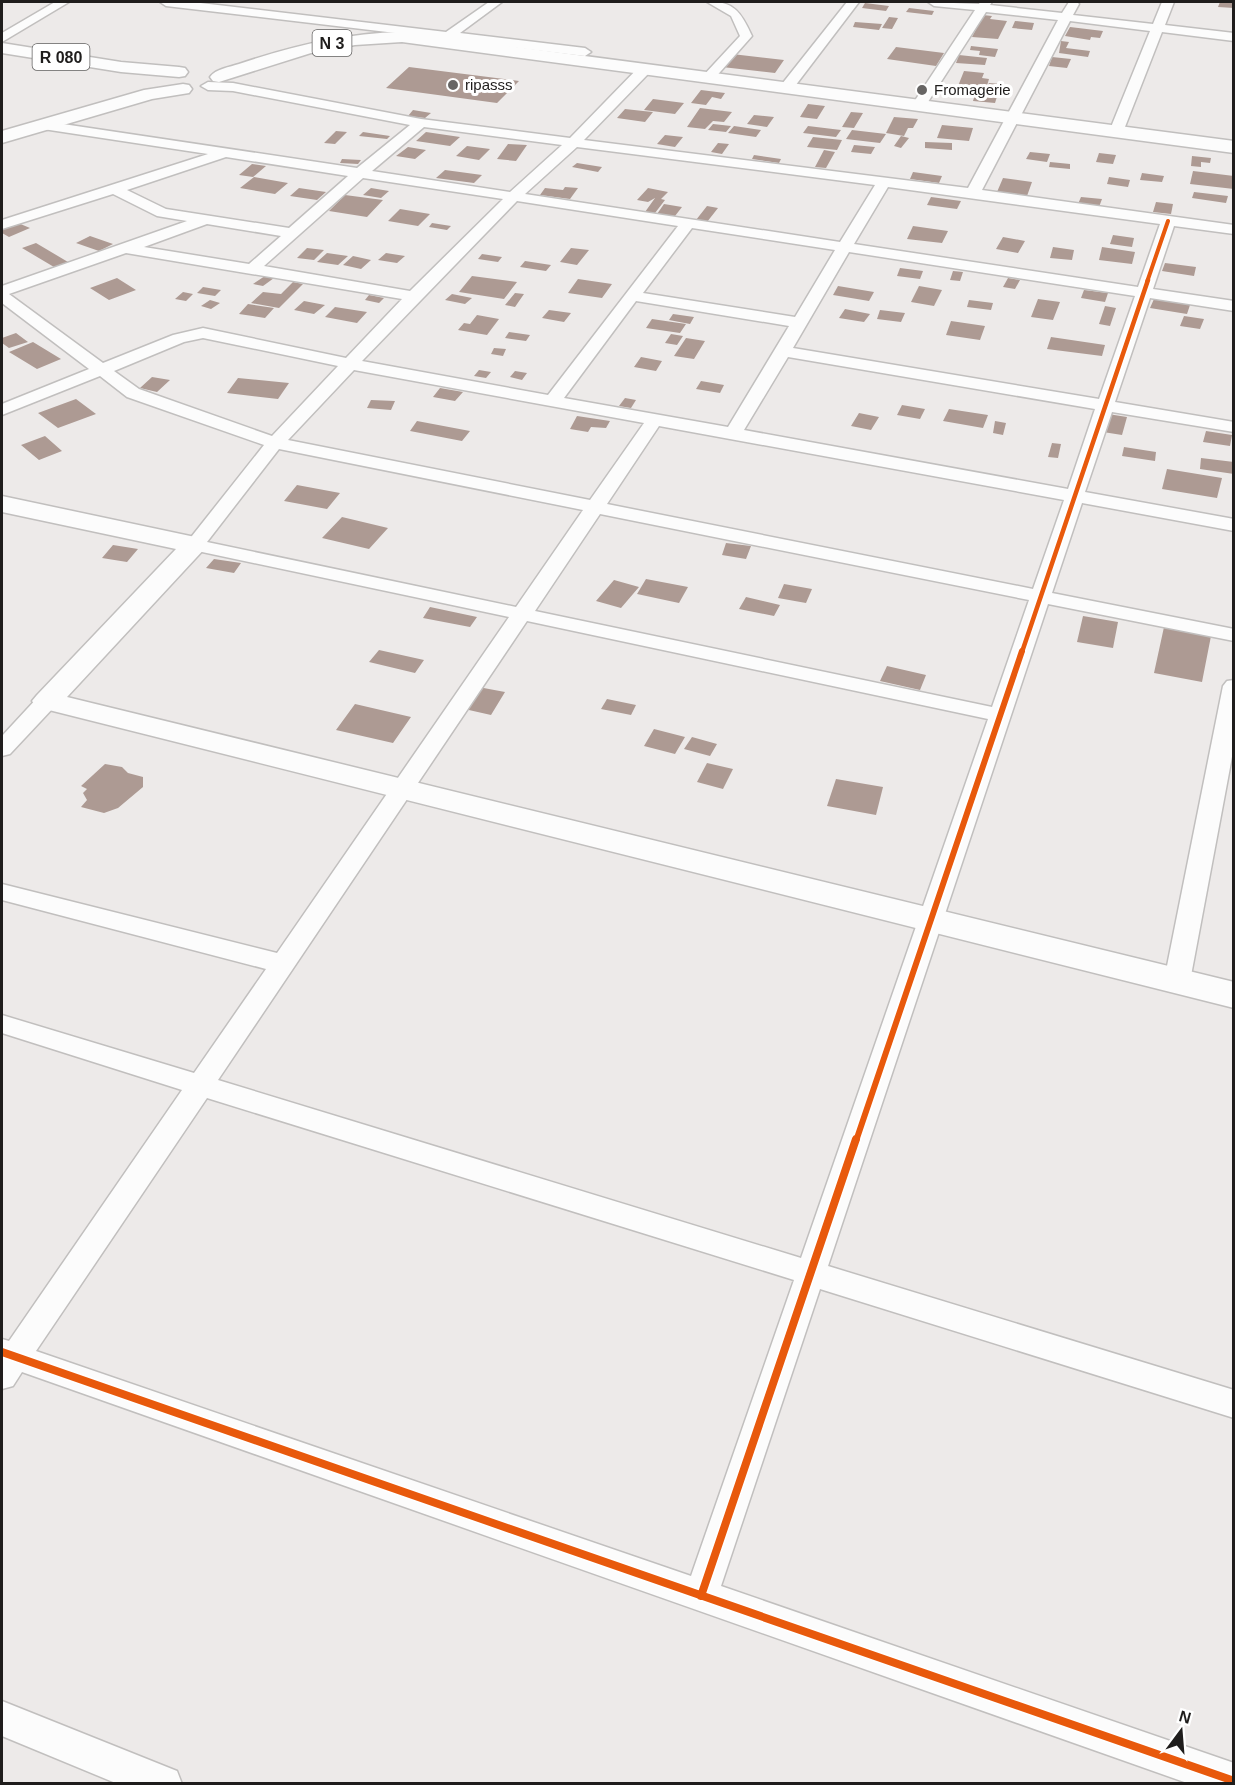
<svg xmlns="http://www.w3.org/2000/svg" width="1235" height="1785" font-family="Helvetica,sans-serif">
	<rect width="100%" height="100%" fill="#edeae9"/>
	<path fill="#ad9a93" d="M1220,2H1234V8L1218,7Z
		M865,3L889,6L886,11L862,8Z
		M909,8L934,11L932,15L906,12Z
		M983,15L992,16L990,19L1007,21L998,39L972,37Z
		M889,17L898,18L892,29L882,28Z
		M1015,21L1034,23L1032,30L1012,28Z
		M855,22L882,24L879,30L853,27Z
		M1070,27L1103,31L1100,38L1091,37L1090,40L1065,36Z
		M1061,41L1069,42L1066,48L1090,51L1088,57L1059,53Z
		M971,46L998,49L995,57L979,55L980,51L970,50Z
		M896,47L944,53L936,66L887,59Z
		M732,54L784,60L775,73L722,67Z
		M959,55L987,58L985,65L956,63Z
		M1052,57L1071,59L1067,68L1049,66Z
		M409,67L519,81L497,103L386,88Z
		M964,71L984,73L982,78L989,79L986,89L989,83L1001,84L995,103L973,101L977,88L958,86Z
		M701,90L725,93L721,99L712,97L706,105L691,103Z
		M653,99L684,103L675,114L644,110Z
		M808,104L825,106L817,119L800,117Z
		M700,108L732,112L724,122L713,121L705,129L687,127Z
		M625,109L643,111L653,112L645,122L617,118Z
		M413,110L431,113L425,118L408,116Z
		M851,112L863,113L854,128L842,127Z
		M754,115L774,117L767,127L747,124Z
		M894,117L918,119L913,128H908L904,136L886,133Z
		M713,124L731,126L726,132L708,130Z
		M942,125L973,128L969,141L937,138Z
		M734,126L761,130L756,137L728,133Z
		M808,126L841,130L836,137L803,133Z
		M852,130L886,134L880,143L846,139Z
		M336,131L347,132L335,144L324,143Z
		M363,132L390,136L387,139L359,136Z
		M426,132L460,137L450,146L416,141Z
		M665,135L683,137L675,147L657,144Z
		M901,136L909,138L901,148L894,146Z
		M813,137L842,140L837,150L807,147Z
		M925,142L952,143V150L925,148Z
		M718,143L729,144L722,154L711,152Z
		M508,144L527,145L516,161L497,159Z
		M854,145L875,147L871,154L851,152Z
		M467,146L490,149L479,160L456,156Z
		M408,147L426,150L415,159L396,156Z
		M824,150L835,152L826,168L815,167Z
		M1030,152L1050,154L1047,162L1026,159Z
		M1099,153L1116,155L1113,164L1096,162Z
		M754,155L781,159L779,163L752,159Z
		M1192,156L1211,158L1210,163L1201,162V167L1191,166Z
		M342,159L361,160L358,164L340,163Z
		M1050,162L1070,164V169L1049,167Z
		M577,163L602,167L598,172L572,167Z
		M252,164L266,166L253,177L239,175Z
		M445,170L482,175L474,183L436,178Z
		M1193,171L1234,176V189L1190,184Z
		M913,172L942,176L939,183L910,179Z
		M1142,173L1164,176L1162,182L1140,180Z
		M254,177L288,183L275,194L240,188Z
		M1109,177L1130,180L1128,187L1107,184Z
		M1003,178L1032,182L1027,196L997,192Z
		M565,187L578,188L570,199L540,195L545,188L563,190Z
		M299,188L326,192L317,200L290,196Z
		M371,188L389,191L381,198L363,195Z
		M648,188L668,192L661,199L665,200L655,213L645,212L655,198L648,202L637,200Z
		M1194,192L1228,196L1226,203L1192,198Z
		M345,195L383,200L367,217L329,211Z
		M931,197L961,201L957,209L927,205Z
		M1081,197L1102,199L1099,207L1078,204Z
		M1156,202L1173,204L1171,214L1153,212Z
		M664,204L682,207L675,216L657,214Z
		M707,206L718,208L707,222L696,220Z
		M400,209L430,214L418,226L388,221Z
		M18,223L30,228L9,237L2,233V230Z
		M432,223L451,226L447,230L429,227Z
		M913,226L948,231L942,243L907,239Z
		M1113,235L1134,238L1132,247L1110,244Z
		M90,236L113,244L99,251L76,243Z
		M1003,237L1025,241L1018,253L996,249Z
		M36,243L68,262L54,267L22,248Z
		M1053,247L1074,250L1072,260L1050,258Z
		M1102,247L1135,252L1132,264L1099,260Z
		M307,248L324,250L314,260L297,258Z
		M571,248L589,250L577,265L560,262Z
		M327,253L348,256L338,265L317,262Z
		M386,253L405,256L397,263L378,260Z
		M482,254L502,257L498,262L478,259Z
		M353,256L371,260L361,269L343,265Z
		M525,261L551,265L546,271L520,267Z
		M1165,263L1196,267L1194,276L1162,271Z
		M900,268L923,271L920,279L897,276Z
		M953,271L963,272L960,281L950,280Z
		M265,276L274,278L263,286L253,284Z
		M472,276L517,282L504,299L459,292Z
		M117,278L136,290L109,300L90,288Z
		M1008,278L1020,280L1015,289L1003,287Z
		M578,279L612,284L602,298L568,293Z
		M293,282L303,284L279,308L251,303L263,292L281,294Z
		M838,286L874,292L869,301L833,295Z
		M919,286L942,290L934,306L911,302Z
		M203,287L221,290L215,296L197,293Z
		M1084,290L1108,293L1105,302L1081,298Z
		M183,292L193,294L186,301L175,299Z
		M515,293L524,294L515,307L505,305Z
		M452,294L472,298L465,304L445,300Z
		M369,295L384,298L379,303L365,300Z
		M1038,299L1060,302L1053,320L1031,317Z
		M1154,299L1190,305L1187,314L1150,308Z
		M210,300L220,303L211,309L201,306Z
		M969,300L993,303L991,310L967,307Z
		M304,301L325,305L314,314L294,310Z
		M248,304L274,308L265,318L239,314Z
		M1105,306L1116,308L1110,326L1099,324Z
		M335,307L367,312L357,323L325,317Z
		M845,309L870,314L864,322L839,318Z
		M549,310L571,313L564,322L542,318Z
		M880,310L905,313L901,322L877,319Z
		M673,314L694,317L690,324L669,320Z
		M477,315L499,319L487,335L458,330L464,323L470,324Z
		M1184,316L1204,319L1200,329L1180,326Z
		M652,319L686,324L680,333L646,328Z
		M951,321L985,326L980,340L946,335Z
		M509,332L530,335L526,341L505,338Z
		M16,333L28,342L9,348L2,343V338Z
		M671,334L683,336L677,345L665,343Z
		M1051,337L1105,345L1102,356L1047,349Z
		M686,338L705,341L694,359L674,356Z
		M33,342L61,359L37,369L9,352Z
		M494,348L506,349L503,356L491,354Z
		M641,357L662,361L656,371L634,367Z
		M479,370L491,372L486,378L474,376Z
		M515,371L527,373L522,380L510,377Z
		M152,377L170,380L157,392L140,388Z
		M238,378L289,383L278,399L227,393Z
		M701,381L724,385L720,393L696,389Z
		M440,388L463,392L455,401L433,397Z
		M625,398L636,400L631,408L619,406Z
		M76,399L96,414L58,428L38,413Z
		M371,400L395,401L391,410L367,408Z
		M902,405L925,409L920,419L897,415Z
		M949,409L988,415L983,428L943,421Z
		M859,413L879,417L871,430L851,426Z
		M1108,414L1127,417L1122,435L1103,432Z
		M577,416L610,421L606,428L591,427L588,432L570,429Z
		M417,421L470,431L462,441L410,431Z
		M995,421L1006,423L1003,435L993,433Z
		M1206,431L1232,435L1230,446L1203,442Z
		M45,436L62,451L39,460L21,445Z
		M1052,443L1061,444L1058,458L1048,457Z
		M1124,447L1156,452L1155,461L1122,456Z
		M1201,458L1234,462V474L1200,469Z
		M1167,469L1222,478L1217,498L1162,489Z
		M297,485L340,493L327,509L284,501Z
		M342,517L388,528L369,549L322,538Z
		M726,543L751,546L746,559L722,555Z
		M113,545L138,549L127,562L102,558Z
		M214,559L241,563L234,573L206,568Z
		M646,579L688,587L679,603L637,594Z
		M614,580L639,587L621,608L596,601Z
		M784,584L812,589L806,603L778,598Z
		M746,597L780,605L774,616L739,609Z
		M430,607L477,617L470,627L423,618Z
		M1083,616L1118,622L1113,648L1077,642Z
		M1164,627L1211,636L1202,682L1154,673Z
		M379,650L424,660L415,673L369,662Z
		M887,666L926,675L920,690L880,681Z
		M473,686L505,692L491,715L460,708Z
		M607,699L636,705L631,715L601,709Z
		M355,704L411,717L393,743L336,730Z
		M654,729L685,737L675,754L644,746Z
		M692,737L717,744L710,756L684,749Z
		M707,763L733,769L723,789L697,782Z
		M105,764L122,767L128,773L143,777V787L118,808L104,813L81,807L87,800L83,793L87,789L81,786Z
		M836,779L883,787L876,815L827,806Z"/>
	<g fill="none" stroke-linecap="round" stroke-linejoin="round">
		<defs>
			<path id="street" d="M55,2H69L2,42V33Z
				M160,2H192L446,32L489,2H502L460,33L585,48L591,52L585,56L451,40L443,44L439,43L438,38L166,6Z
				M707,2C734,0 742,14 752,36L713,80L708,81L702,77L740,36L731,16Z
				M847,2H859L792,90H782L780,87L782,84Z
				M928,2L979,4L980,2H992L990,5L1062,13L1069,2H1077L1079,4L1073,15L1153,24L1162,2H1174L1165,25L1234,33V41L1162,32L1123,132L1116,136L1109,132L1150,31L1070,21L982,190L1234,225V234L1174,226L1153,289L1234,301V311L1150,298L1115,402L1234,422V432L1112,412L1085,492L1234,519V531L1082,503L1052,593L1234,629V641L1048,604L828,1266L1234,1390V1418L820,1289L721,1586L1234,1763V1784H1190L22,1372L13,1386L2,1389V1339L9,1341L182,1090L2,1033V1015L194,1073L266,969L2,900V884L277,953L509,617L188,549L185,545L188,541L264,445L127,397L100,376L2,415V404L89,369L2,303V286L187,221L157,216L113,194L2,229V220L208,154L43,129L36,125L43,121L357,168L410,125L233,91L208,90L201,86L208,82L233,83L421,119L570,138L640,66L645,65L651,69L650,72L584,140L968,188L1058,20L986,12L926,105L919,109L912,105L975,10L934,6ZM424,127L562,145L510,192L372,171ZM577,147L875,185L840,242L525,194ZM226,157L348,176L289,228L166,209L127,190ZM363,178L503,199L410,291L264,266ZM888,187L1160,224L1138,287L854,244ZM517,201L678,226L548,395L362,361ZM207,224L281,236L249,264L144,247ZM692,228L835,250L795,317L643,293ZM849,252L1135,296L1099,399L793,348ZM126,253L402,299L346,358L203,328L173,335L103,363L9,294ZM636,301L789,326L728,427L564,398ZM203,338L338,366L272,436L139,389L114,371L184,342ZM788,357L1095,409L1068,489L744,430ZM354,370L644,423L590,500L288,440ZM659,426L1064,500L1033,589L607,504ZM279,449L583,510L516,607L207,542ZM600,514L1029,600L992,707L535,611ZM527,621L988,719L801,1258L218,1080ZM207,1098L794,1280L691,1576L36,1351Z
				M1234,680V746L1190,981L1186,987L1177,990L1168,987L1164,981L1223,686L1227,681Z
				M47,694L55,696L58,701L55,706L10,754L2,756V736L39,696Z
				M2,1701L177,1771L182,1784H118L2,1736Z"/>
			<path id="secondary" d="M2,496L195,537L204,539L208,545L67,697L1234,982V1008L37,707L32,701L37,695L176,549L2,512Z"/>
			<path id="primary" d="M402,32L1234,141V153L402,42L355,45L311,53L219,82L213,81L210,77C215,69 230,67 239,64C292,46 345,33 402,32Z
				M2,43L121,62L179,67L185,68L188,72L185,76L179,77L121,72L2,53Z
				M183,84L189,85L192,89L189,93L152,99L2,143V131L144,90Z"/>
		</defs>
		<use href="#street" stroke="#c1bfbe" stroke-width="3"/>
		<use href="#secondary" stroke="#c1bfbe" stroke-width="3"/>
		<use href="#primary" stroke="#c1bfbe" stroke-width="3"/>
		<use href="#street" fill="#fcfcfc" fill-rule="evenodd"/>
		<use href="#secondary" fill="#fcfcfc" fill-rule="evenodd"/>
		<use href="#primary" fill="#fcfcfc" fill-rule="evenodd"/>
		<defs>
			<path id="cycleway-far3" d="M1147,282L1168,221"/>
			<path id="cycleway-far2" d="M1022,652L1148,280"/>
			<path id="cycleway-far1" d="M856,1141L1022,651"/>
			<path id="cycleway" d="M2,1352L1234,1781
				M701,1596L856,1139"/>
		</defs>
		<use href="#cycleway-far3" stroke="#fff" stroke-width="6"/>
		<use href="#cycleway-far2" stroke="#fff" stroke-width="8"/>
		<use href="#cycleway-far1" stroke="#fff" stroke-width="10"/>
		<use href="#cycleway" stroke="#fff" stroke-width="11"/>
		<use href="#cycleway-far3" stroke="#e8590c" stroke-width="4"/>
		<use href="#cycleway-far2" stroke="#e8590c" stroke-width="4.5"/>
		<use href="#cycleway-far1" stroke="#e8590c" stroke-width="6"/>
		<use href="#cycleway" stroke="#e8590c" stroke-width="8"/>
	</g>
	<g fill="#676564" stroke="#fff" stroke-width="2">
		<circle cx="453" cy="85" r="6"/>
		<circle cx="922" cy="90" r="6"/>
	</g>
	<g text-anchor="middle" stroke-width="6" stroke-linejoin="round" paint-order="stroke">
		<g font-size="15" fill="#1f1d1c" stroke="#fff" text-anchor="start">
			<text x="465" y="90">ripasss</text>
			<text x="934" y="95">Fromagerie</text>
		</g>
		<g fill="#fff" stroke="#626160" stroke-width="1.5">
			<rect x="312.5" y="30" width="39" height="26" rx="4.5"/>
			<rect x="32.5" y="44" width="57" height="26" rx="4.5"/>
		</g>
		<g font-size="16" font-weight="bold" fill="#1f1d1c">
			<text x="332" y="49">N 3</text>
			<text x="61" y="63">R 080</text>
		</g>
	</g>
	<rect width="1235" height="1785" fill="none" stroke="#1f1d1c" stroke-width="6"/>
	<g transform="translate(1181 1731) rotate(16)" stroke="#ffffff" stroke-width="4.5" paint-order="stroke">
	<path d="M0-4.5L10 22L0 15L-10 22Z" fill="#1f1d1c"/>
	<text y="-9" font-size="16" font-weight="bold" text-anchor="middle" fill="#1f1d1c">N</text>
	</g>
</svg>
